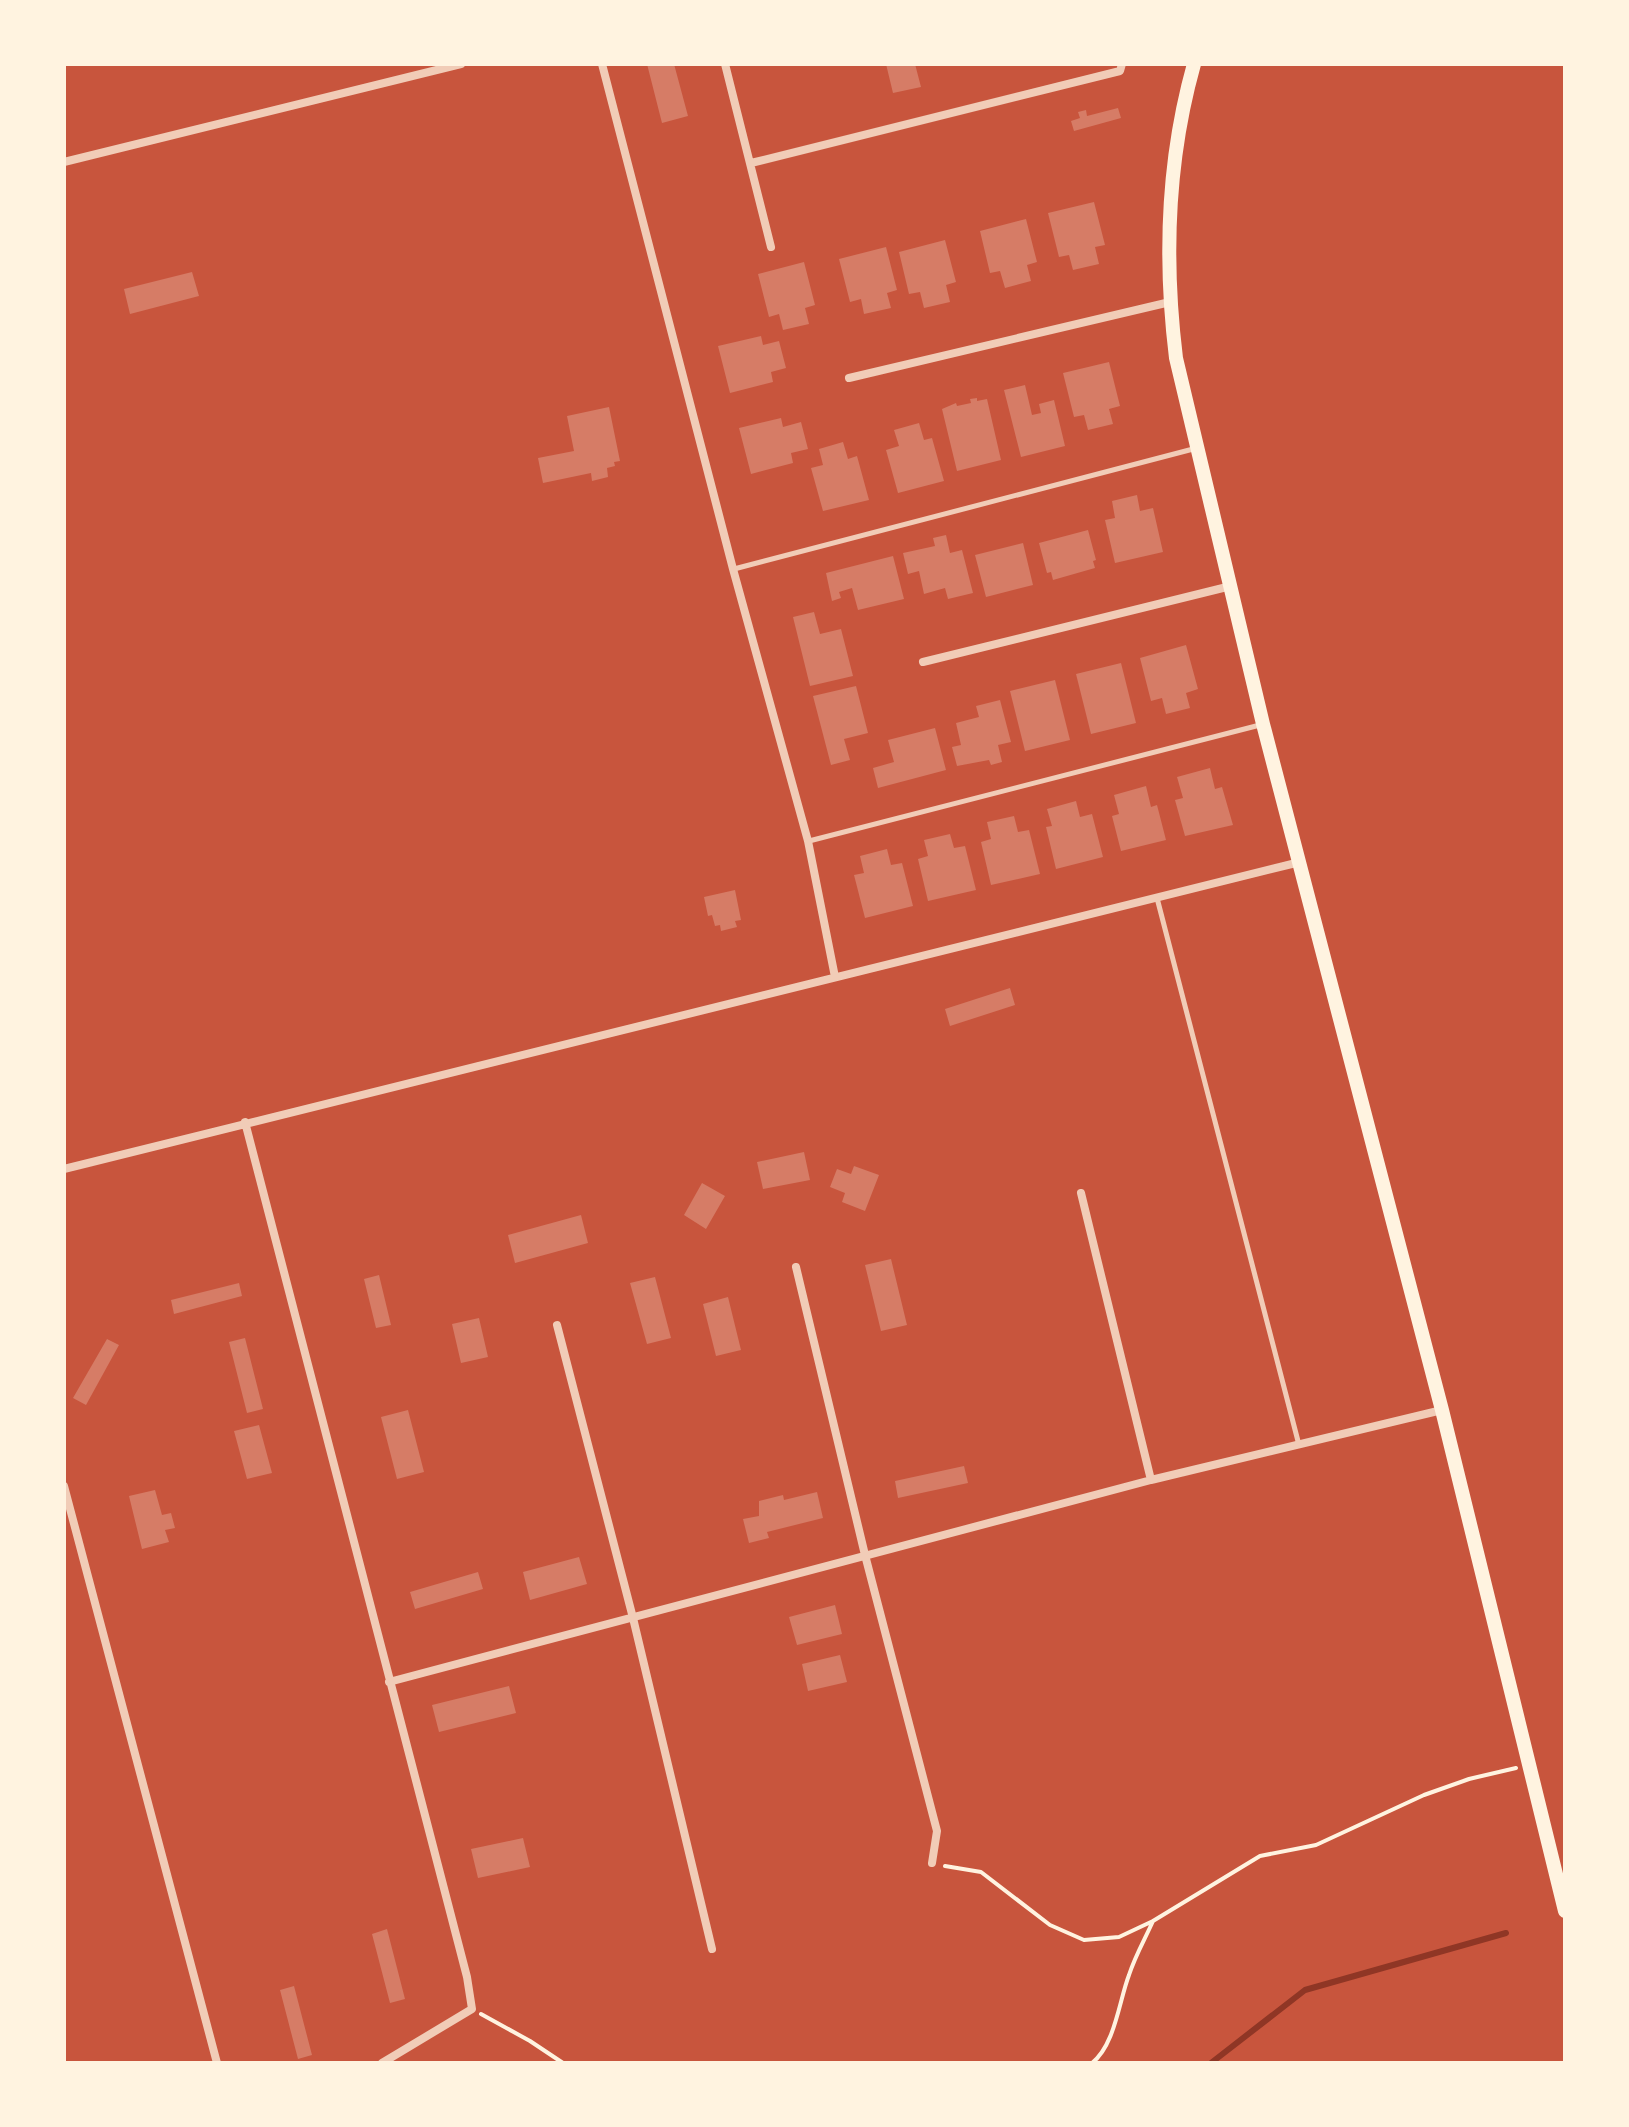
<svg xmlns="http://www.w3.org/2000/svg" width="1629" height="2127" font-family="'Open Sans',sans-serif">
	<rect width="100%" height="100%" fill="#c8553d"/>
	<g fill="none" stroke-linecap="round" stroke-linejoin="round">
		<path stroke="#8f3625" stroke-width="6" d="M1211,2063L1305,1990L1506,1933"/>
	</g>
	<path fill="#d67c66" d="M647,64H674L688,116L662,123Z
		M886,64H915L921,87L893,93Z
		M1118,108L1121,118L1074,131L1071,121L1080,118L1078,112L1086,110L1087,116Z
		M1094,202L1105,245L1095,247L1099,264L1073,270L1069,255L1059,257L1048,213Z
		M1026,219L1037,262L1027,265L1031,281L1005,288L1000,271L990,273L980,231Z
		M945,240L956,282L946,285L950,302L924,308L920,292L909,294L899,252Z
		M886,247L897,290L887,293L891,308L864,314L861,299L850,302L839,259Z
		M804,262L815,305L805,308L809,324L783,330L779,314L769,317L758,274Z
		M192,272L199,296L130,314L124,289Z
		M761,336L763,345L779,341L786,368L771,372L773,382L730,393L718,346Z
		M1109,362L1120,406L1109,409L1113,424L1088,430L1084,415L1074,417L1063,373Z
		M1025,385L1032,415L1041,413L1039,404L1054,400L1065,446L1021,457L1004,390Z
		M977,398V401L987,399L1001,460L957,471L942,409L956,403L957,406L971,403L970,399Z
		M609,407L620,461L614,462L615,466L607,468L608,477L592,481L591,473L543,483L538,458L574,451L567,416Z
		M781,418L783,427L801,422L808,449L791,453L793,463L751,474L739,428Z
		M919,423L924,440L932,438L944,481L898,493L886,450L899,446L894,430Z
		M843,442L848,459L857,456L869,500L823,511L811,468L823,465L819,449Z
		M1137,495L1140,511L1153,508L1163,552L1115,563L1105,520L1115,518L1112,501Z
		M1088,530L1096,560L1093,561L1095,568L1053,580L1051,572L1047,573L1039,543Z
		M946,535L950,553L962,550L973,593L948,599L945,588L924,594L919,571L908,574L903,553L935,546L933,538Z
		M1023,543L1033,585L986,597L975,555Z
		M893,556L904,599L858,610L852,588L839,592L841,598L832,601L826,573Z
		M814,612L820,634L841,629L853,676L810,686L793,617Z
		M1186,645L1198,689L1186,693L1190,708L1166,714L1162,698L1151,701L1140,658Z
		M1121,663L1136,723L1091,734L1076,674Z
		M1055,680L1070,740L1025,751L1010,691Z
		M856,686L868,733L844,739L850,760L831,765L813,696Z
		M1000,700L1011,742L998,745L1002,762L991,765L989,760L957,766L952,747L961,745L956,723L979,717L976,706Z
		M935,728L946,770L878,788L873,768L894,762L888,740Z
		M1210,768L1215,789L1222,787L1233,825L1185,836L1175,800L1183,798L1177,777Z
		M1146,786L1151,807L1157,805L1166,840L1121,851L1112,816L1119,814L1114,795Z
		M1076,801L1080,817L1092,814L1103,857L1056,869L1046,827L1052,826L1047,809Z
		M1014,816L1018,832L1029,830L1040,874L991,885L981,842L991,839L987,822Z
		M950,834L954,848L965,846L976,890L928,901L918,859L928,856L924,840Z
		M887,849L891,865L902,863L913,906L865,918L854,875L864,873L860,856Z
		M735,890L741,920L735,921L737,927L721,931L720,925L715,926L712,915L708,916L704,897Z
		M1010,988L1015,1005L950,1026L945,1009Z
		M804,1152L810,1180L763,1189L757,1162Z
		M854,1166L879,1175L865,1211L842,1202L845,1193L830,1187L837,1169L851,1174Z
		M702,1183L725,1196L706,1229L684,1215Z
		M581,1215L588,1243L515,1263L508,1235Z
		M891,1259L907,1325L881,1331L865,1265Z
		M379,1275L391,1325L376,1328L364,1279Z
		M655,1277L671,1338L647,1344L630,1283Z
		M239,1283L242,1296L174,1314L171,1300Z
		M728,1297L741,1350L716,1356L703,1304Z
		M479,1318L488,1357L461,1363L452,1324Z
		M245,1338L263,1409L247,1413L229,1342Z
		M107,1339L119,1345L86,1405L73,1398Z
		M408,1410L424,1472L397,1479L381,1417Z
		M259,1425L272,1473L247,1479L234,1431Z
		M964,1466L968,1483L898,1498L895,1481Z
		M155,1490L162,1515L171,1513L175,1528L165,1530L169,1542L142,1549L129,1496Z
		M817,1492L823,1518L767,1532L769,1538L749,1543L743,1519L759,1516V1501L783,1495L784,1500Z
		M579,1557L587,1584L530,1600L523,1572Z
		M478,1572L483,1589L415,1609L410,1592Z
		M835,1605L842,1634L797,1645L789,1617Z
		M840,1655L847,1682L808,1691L802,1664Z
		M509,1686L516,1713L439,1732L432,1705Z
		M523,1838L530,1867L478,1878L471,1849Z
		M387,1929L405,1999L390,2003L372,1934Z
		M294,1986L312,2055L298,2059L280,1990Z"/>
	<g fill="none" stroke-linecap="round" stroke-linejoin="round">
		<path stroke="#fff3e0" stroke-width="4" d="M945,1866L981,1872L1050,1925L1084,1940L1119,1937L1153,1921C1145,1939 1135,1956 1129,1975C1119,2001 1115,2045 1092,2063
			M1153,1921L1260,1856L1316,1845L1424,1795L1469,1779L1516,1768
			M481,2014L530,2041L563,2063"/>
		<path stroke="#f1ccb7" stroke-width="5" d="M734,569L1197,448
			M809,841L1260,725
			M1157,898L1299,1445"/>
		<path stroke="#f1ccb7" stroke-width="8" d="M602,64L733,569L808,841L835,977
			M725,64L771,247
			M64,162L461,64
			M751,163L1120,71L1122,64
			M849,378L1170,302
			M923,662L1231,586
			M245,1122L467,1977L472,2009L382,2063
			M64,1169L1300,862
			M1081,1193L1151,1480
			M796,1267L865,1555L937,1831L932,1863
			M557,1325L633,1618L712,1949
			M64,1486L217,2063
			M389,1682L1151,1480L1442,1410"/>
		<path stroke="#fff3e0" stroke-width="14" d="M1194,64C1167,160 1164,260 1176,358L1263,724L1442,1410L1565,1911"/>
	</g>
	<rect width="1629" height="2127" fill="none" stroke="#fff3e0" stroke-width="132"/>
</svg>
